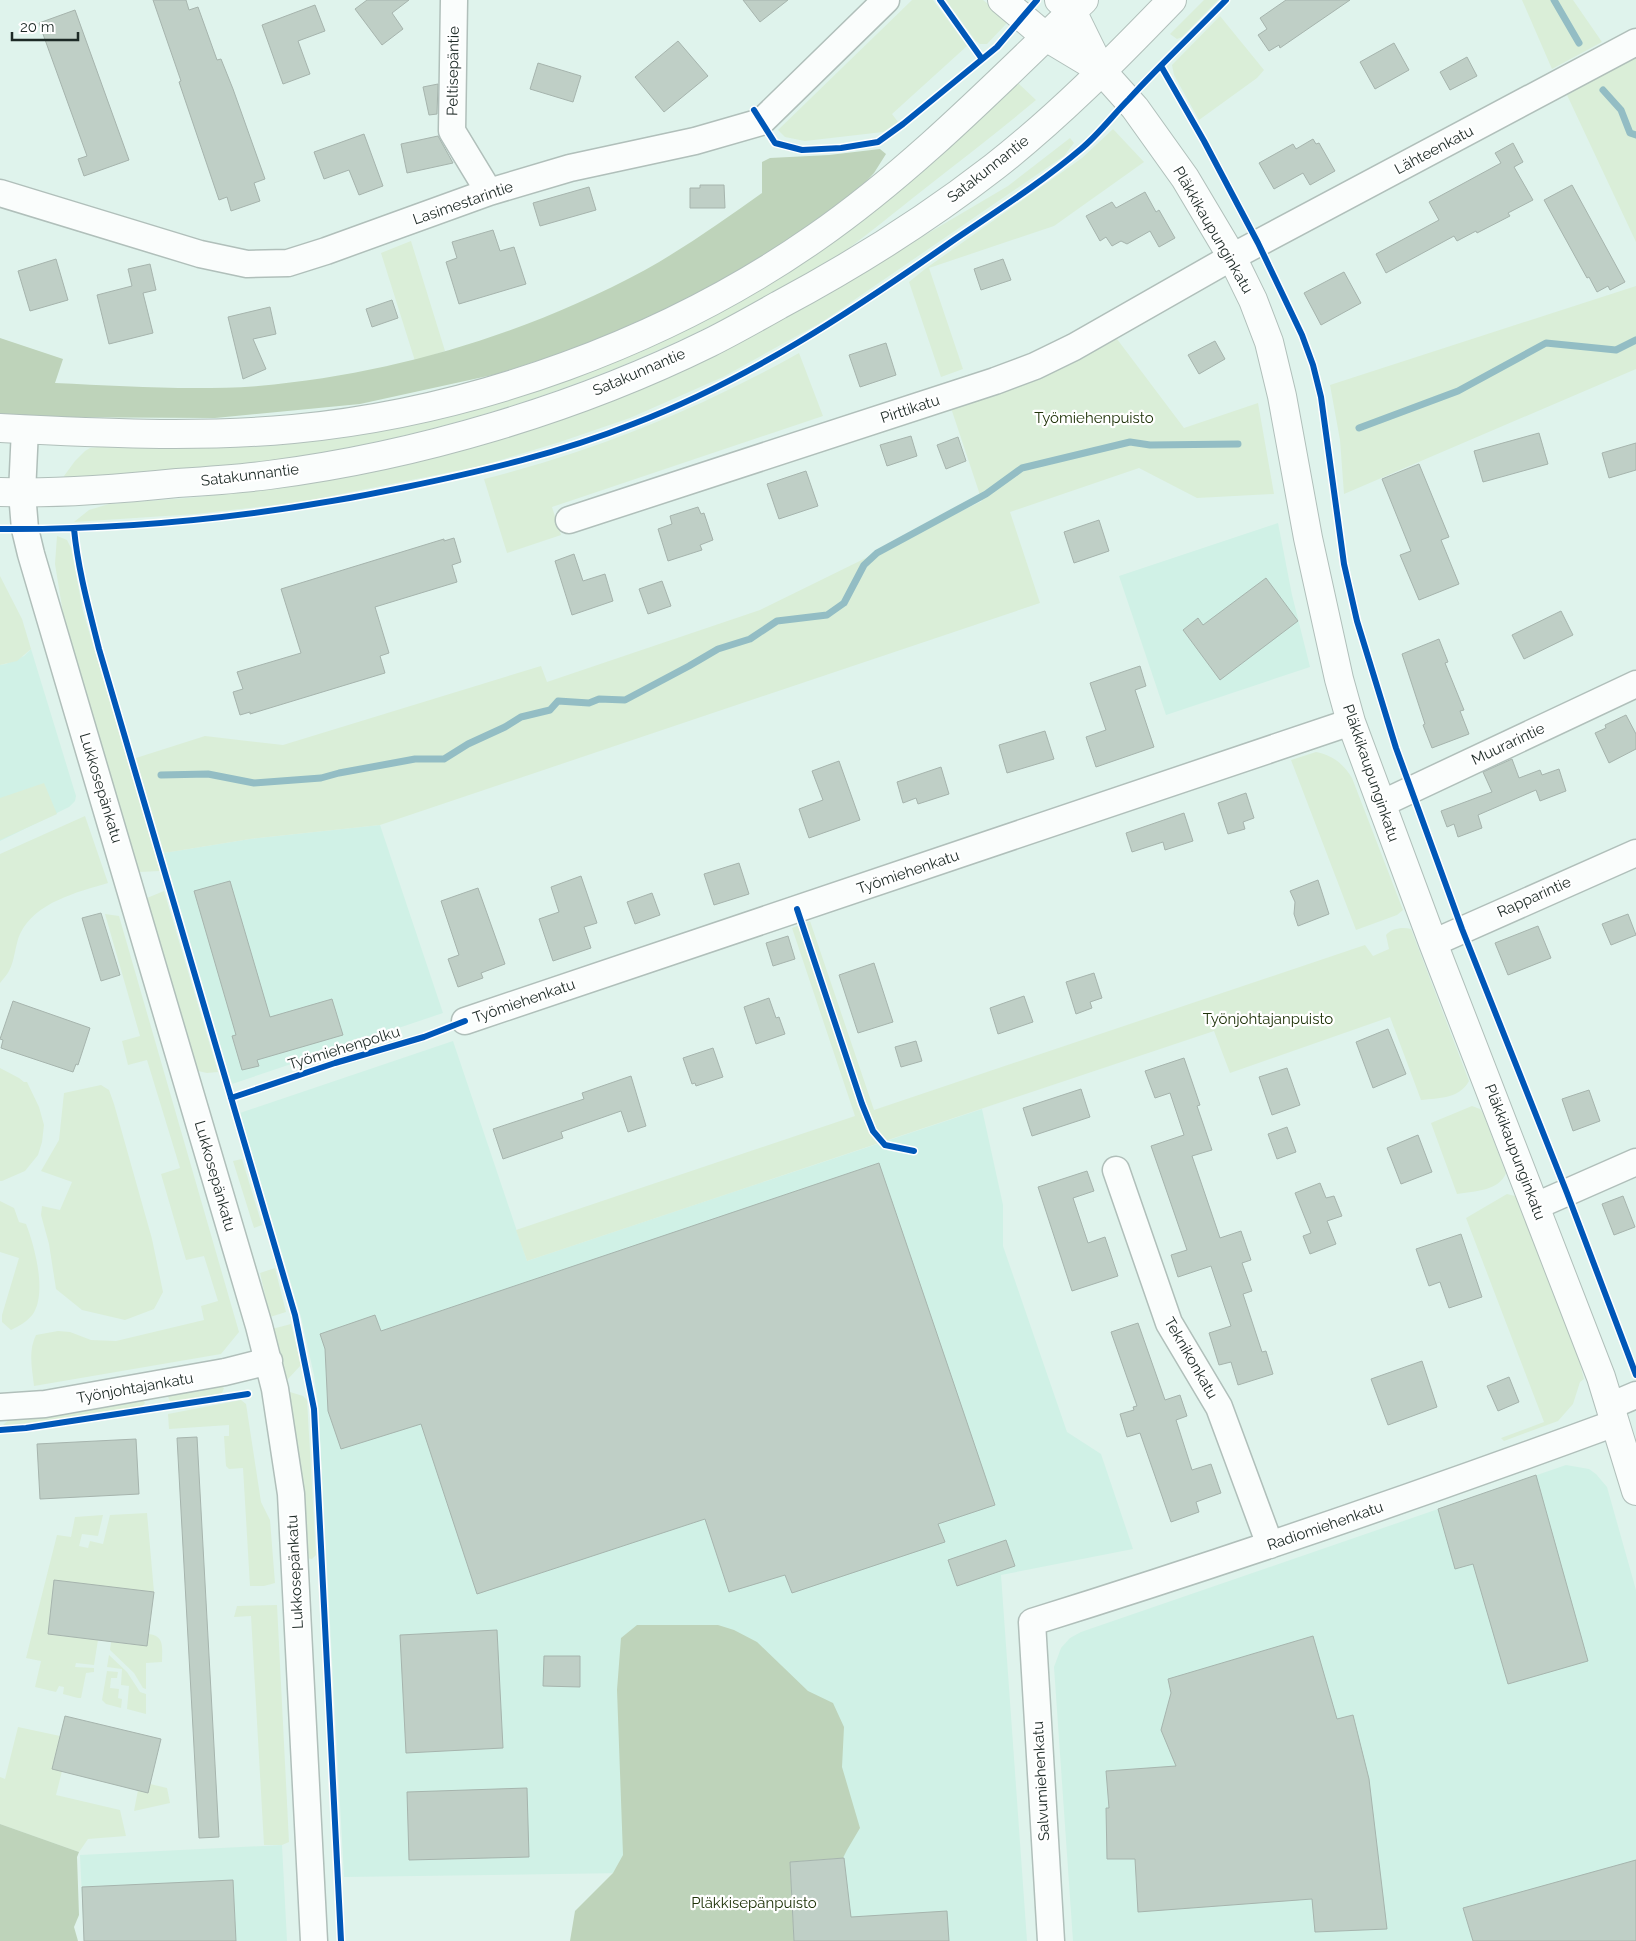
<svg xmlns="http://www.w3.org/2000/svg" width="1636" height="1941" font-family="Raleway,sans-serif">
	<rect width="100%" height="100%" fill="#dff3ec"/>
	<path fill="#d0f1e6" d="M1278,523L1292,595L1310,667L1166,715L1119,576Z
		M31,649L76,796L75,801L69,807L0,841V665L6,664L24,656Z
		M380,825L443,1013L232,1084L164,853L250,839Z
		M453,1041L527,1261L982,1109L1003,1205V1246L1067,1432L1101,1454L1133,1549L1001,1575L1027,1941H794L790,1863L626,1873L344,1877L318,1404L314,1375L301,1317L240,1113Z
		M1566,1465L1589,1469L1596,1474L1607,1487L1636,1590V1941H1073L1054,1667L1061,1648L1070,1638L1081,1632Z
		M282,1845L287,1941H84L80,1855Z"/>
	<path fill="#daeed8" d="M912,0H933L967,46L892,114L898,122L883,132L805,141L785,137L778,130Z
		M946,0H983L1008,20L1007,23L987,44H980L975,40Z
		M1204,0H1218L1182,37L1177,39L1170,34Z
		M1522,0H1573L1602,42L1552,69Z
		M1220,16L1264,70L1257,78L1199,120L1174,75L1172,65Z
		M1636,56V242L1567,95Z
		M1018,83L1036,100C999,131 961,160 923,190C892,214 862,240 829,262C797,283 760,300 726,318C582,391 427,439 268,461C200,470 133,474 65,478L64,476L75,461L85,451L90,448L105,446L210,448L269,446L339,438L423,422L529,392L979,118Z
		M1113,129L1144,162L1054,226L929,268L963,369L941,377L909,282L925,269L1082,158Z
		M1070,138L1074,143L1064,156L822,322L723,377L630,418L560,442L481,466L301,502L196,514L74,522L89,510L109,504L199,497L296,485L396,466L476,446L551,421L810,303L1008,186Z
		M411,241L445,351L415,361L381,253Z
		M1636,286V369L1344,494L1340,440L1330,385Z
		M1117,339L1184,428L1258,403L1274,494L1197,498L1139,468L1010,512L1040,603L380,825L250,839L164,853L136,758L205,736L283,745L541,666L547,682L760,610L982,501L950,405L1047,371Z
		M799,353L823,416L552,507L561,535L507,553L484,479C595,451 699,409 799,353Z
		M57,536L67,540L71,548L83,611L160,871L139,872L64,619L55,564Z
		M0,576L22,619L31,649L17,661L0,665Z
		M1316,752C1332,755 1344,764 1352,778L1403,910L1397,915L1356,930L1291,760Z
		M44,783L57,814L0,840V798Z
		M85,816L108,883C78,892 35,902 20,934C15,945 15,960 9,971C7,975 3,979 0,983V854Z
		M164,891L218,1072L207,1073L198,1071L147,898Z
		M105,914L119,916L239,1332L221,1354L34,1386C32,1368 28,1351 36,1335L58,1331L70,1332L91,1340L116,1341L204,1320L201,1306L218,1301L204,1256L186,1260L161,1174L180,1168L147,1060L128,1065L122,1041L140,1036Z
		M810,921L874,1110L1365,945L1373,956L1389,949L1386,935C1392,928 1403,927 1411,929L1469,1081C1459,1099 1439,1098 1421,1100L1390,1017L1230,1073L1214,1031L527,1261L516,1230L855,1116L792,928Z
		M0,1068L19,1078L24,1082H27L39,1107L44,1125L42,1142L38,1155L25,1171L2,1181H0Z
		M101,1085L109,1090L114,1104L152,1239L163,1292L154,1309L125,1320L82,1310L56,1289L49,1244L41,1215L42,1206L60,1210L72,1182L41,1171L59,1140L64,1093Z
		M1472,1106L1480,1109L1483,1113L1506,1173C1499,1191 1475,1191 1457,1194L1431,1123Z
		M242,1159L262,1225L254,1228L233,1161Z
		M1507,1194L1515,1196L1517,1199L1579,1360L1584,1379L1580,1382L1573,1404L1558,1421L1504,1441L1501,1438L1544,1422L1466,1218Z
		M0,1201L14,1208L19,1222L26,1224C35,1247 47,1293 33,1314C27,1322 19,1326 11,1330L2,1322V1315L19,1258L0,1252Z
		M275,1268L286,1312L270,1317L260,1273Z
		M291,1324L301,1365L287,1380L272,1329Z
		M221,1385L224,1388L222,1393L171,1403L168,1397L170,1394Z
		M290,1392L303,1396L307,1400L316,1555L312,1559L307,1558Z
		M143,1399L145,1403L141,1408L55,1421L14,1426L3,1425L12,1417Z
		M241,1400L246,1404L261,1502L270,1520L275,1583L264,1586H250L243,1468L229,1469L226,1466L224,1436H229V1425L169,1429L168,1414Z
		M147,1513L154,1592L54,1580L48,1634L98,1640L94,1665L76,1663L75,1667L94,1668V1672L86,1673L81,1698H78L63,1694L64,1687L59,1686L56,1692L35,1687L41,1661L26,1658L57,1535L71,1537L75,1517L103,1515L98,1536L82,1534L79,1546L88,1548L90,1541L103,1544L110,1515Z
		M277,1605L289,1842L282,1845H264L251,1616L234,1617L237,1606Z
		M149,1634C165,1636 162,1648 162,1662L146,1663V1689L143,1688L134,1673L110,1650L111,1642L147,1646Z
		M109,1655L127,1672L140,1692L146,1694V1714L127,1709L129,1686L121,1685L122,1669L107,1667Z
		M107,1671L118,1672L117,1678H111L110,1688L119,1689L118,1698L122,1699L121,1708L106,1704L102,1700Z
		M18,1727L60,1736L52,1769L62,1771L56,1795L120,1810L126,1836L88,1839L79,1852L0,1824V1777L5,1779Z
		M150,1784L167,1788L170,1803L134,1811L138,1790L148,1793Z"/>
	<path fill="#bed3ba" d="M880,149L886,154L874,173L858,190L802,232L724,281L623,333L497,374L360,404L215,418L34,417L0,414V338L63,359L55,383C122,386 191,391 258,386C394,374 526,334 645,270C686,247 724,220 762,193V162L770,158L829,155Z
		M637,1625H718L734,1630L757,1642L808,1691L833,1703L844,1727L842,1767L860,1828L847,1850L843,1858L790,1862L794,1941H570L575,1911L613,1873L623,1855L617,1690L621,1638Z
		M0,1824L79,1852L77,1857L79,1915L74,1927L78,1941H0Z"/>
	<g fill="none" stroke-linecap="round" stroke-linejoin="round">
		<path stroke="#93bdc4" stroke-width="7" d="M1554,0L1579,43
			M1603,90L1621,110L1630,133L1636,135
			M1359,428L1458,391L1546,343L1616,350L1636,340
			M161,775L208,774L254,783L321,778L339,773L415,759H444L468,744L505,727L521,717L550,710L558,701L589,703L599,699L625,700L689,666L718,649L750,639L777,621L827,615L844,603L864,565L877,553L986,494L1022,468L1130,442L1150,445L1238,444"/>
	</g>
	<path fill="#bfcfc6" stroke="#a6b4ad" d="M153,0H186L189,10L198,7L217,60L221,59L233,89L265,179L254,183L260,201L231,211L227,197L219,200L179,82L181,81Z
		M367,0H409L392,13L403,29L382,45L355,9Z
		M743,0H788L760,22Z
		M1286,0H1350L1280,48L1279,45L1269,51L1258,35L1267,29L1260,18Z
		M315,5L325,31L298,41L310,74L283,84L262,25Z
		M75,10L129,160L84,176L78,159L87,156L39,23Z
		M678,41L708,76L664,112L635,77Z
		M1394,43L1409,70L1375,89L1360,62Z
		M1467,57L1477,76L1450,90L1440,72Z
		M538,63L581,76L573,102L530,89Z
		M438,84L437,114L429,115L423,87Z
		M364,134L383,186L359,195L349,170L324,179L314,152Z
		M438,136L453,163L407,173L401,144Z
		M1313,139L1316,144L1319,143L1335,171L1310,185L1303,173L1274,189L1259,163L1293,144L1296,149Z
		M1513,143L1523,162L1514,167L1533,200L1508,213L1510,216L1477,233L1476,231L1457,241L1454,236L1386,273L1376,254L1439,220L1429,202L1501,163L1495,153Z
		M700,185H724L725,208H690V188H700Z
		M1572,185L1625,282L1610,290L1608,286L1597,292L1589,277L1587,278L1544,200Z
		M589,187L596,210L540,226L533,203Z
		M1145,192L1156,212L1159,210L1175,238L1159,247L1150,231L1127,244L1121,241L1112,246L1106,237L1100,241L1086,216L1112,202L1116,208Z
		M493,230L500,251L514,247L526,284L459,304L446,262L457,258L452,242Z
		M56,259L68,300L30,311L18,271Z
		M1003,259L1011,280L981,290L974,269Z
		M150,264L156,290L143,293L153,333L109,344L97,295L132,286L128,269Z
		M1344,272L1361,303L1321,325L1304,293Z
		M392,300L398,318L372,327L366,309Z
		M270,307L276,334L253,339L266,369L243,379L228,317Z
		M1215,341L1225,359L1199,374L1188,355Z
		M886,343L896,375L860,387L849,355Z
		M1539,433L1548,464L1483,482L1474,451Z
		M911,436L917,456L887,466L880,445Z
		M958,437L966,461L946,469L937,445Z
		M1636,443V470L1609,478L1602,453Z
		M1419,464L1449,537L1441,540L1459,584L1419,600L1400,555L1411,551L1382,479Z
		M806,471L818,506L779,519L767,484Z
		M698,507L701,514L704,513L713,540L700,545L702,550L668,561L658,529L672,524L670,516Z
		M1099,520L1109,551L1074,563L1064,532Z
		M454,538L461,562L452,565L457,582L375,607L389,653L380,656L385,673L250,714V712L240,715L233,692L243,689L237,672L301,653L281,589L444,539V541Z
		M574,554L583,581L605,574L613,601L572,615L555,561Z
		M1266,578L1298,621L1220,680L1183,630L1198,618L1203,625Z
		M662,581L671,606L648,614L639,589Z
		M1561,611L1573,635L1524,659L1512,635Z
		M1439,639L1448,662L1445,663L1464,710L1460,711L1469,734L1432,748L1423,725L1425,724L1402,654Z
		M1140,666L1146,686L1135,690L1154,747L1096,767L1086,737L1106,730L1090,683Z
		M1626,715L1636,734V749L1609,763L1595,733L1606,728L1605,725Z
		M1045,731L1054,759L1007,773L999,745Z
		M1512,759L1519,778L1540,770L1542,775L1559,769L1566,791L1540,801L1536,790L1478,815L1482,828L1458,837L1454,824L1447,827L1441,811L1492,792L1483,772Z
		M839,761L860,820L809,838L799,809L823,800L812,771Z
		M941,767L949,794L918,804L916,798L903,803L897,782Z
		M1246,793L1254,818L1243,822L1245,829L1228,834L1218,803Z
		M1184,813L1193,841L1165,850L1163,842L1132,852L1126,833Z
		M739,863L749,894L714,905L704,874Z
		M581,876L597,923L584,927L591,948L553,961L539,919L559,912L551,887Z
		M1318,880L1329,914L1298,926L1294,914L1295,902L1290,891Z
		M230,881L270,1017L332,999L343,1035L257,1060L259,1066L242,1070L232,1036L236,1035L194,891Z
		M478,888L505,964L481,973L483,978L458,987L448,959L459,955L441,901Z
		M652,893L660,915L635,924L627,902Z
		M101,913L120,975L101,981L82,918Z
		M1628,914L1636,935L1611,945L1602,924Z
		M1538,926L1551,958L1508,975L1495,943Z
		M788,936L795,959L773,966L766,943Z
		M874,963L893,1022L858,1033L839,975Z
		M1094,973L1102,998L1090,1002L1092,1008L1076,1014L1066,982Z
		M1024,996L1033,1022L998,1034L990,1008Z
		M769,998L776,1018L779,1017L785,1034L756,1044L744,1007Z
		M13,1001L90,1028L78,1065L76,1064L73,1072L1,1048L3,1040L0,1039Z
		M1388,1029L1406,1074L1373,1088L1356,1042Z
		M916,1041L922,1061L901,1067L895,1047Z
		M713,1048L723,1077L696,1086L695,1083L692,1084L683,1058Z
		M1184,1058L1200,1105L1197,1106L1212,1150L1192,1156L1220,1238L1241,1231L1251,1260L1242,1263L1252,1291L1243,1294L1262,1352L1266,1351L1273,1374L1238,1385L1231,1362L1219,1365L1209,1333L1231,1326L1211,1266L1178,1277L1171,1255L1187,1250L1151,1146L1184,1135L1170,1093L1155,1098L1145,1071Z
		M1287,1068L1300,1105L1272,1115L1259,1077Z
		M631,1076L646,1126L628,1132L621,1111L561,1132L563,1138L503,1159L493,1129L584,1099L582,1093Z
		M1081,1089L1090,1117L1032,1136L1023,1108Z
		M1589,1090L1600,1121L1573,1131L1562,1099Z
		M1287,1127L1296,1152L1277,1159L1268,1134Z
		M1418,1135L1432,1172L1401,1184L1387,1148Z
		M879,1163L995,1505L938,1524L945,1542L792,1593L785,1575L729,1592L705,1519L477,1594L421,1424L341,1449L328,1411L325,1349L320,1334L375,1315L381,1331Z
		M1087,1171L1094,1191L1073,1198L1088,1243L1105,1237L1118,1276L1072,1291L1038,1187Z
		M1320,1183L1326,1198L1334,1196L1342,1216L1327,1221L1336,1244L1310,1254L1303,1236L1311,1233L1295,1193Z
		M1623,1196L1635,1227L1614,1235L1602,1204Z
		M1461,1234L1482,1297L1449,1308L1440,1282L1429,1286L1416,1249Z
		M1138,1323L1165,1400L1180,1395L1187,1416L1176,1420L1192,1470L1211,1464L1221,1493L1196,1502L1199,1512L1171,1522L1140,1433L1127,1437L1120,1414L1134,1410L1133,1407L1137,1406L1111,1332Z
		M1422,1361L1437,1407L1388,1425L1371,1379Z
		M1509,1377L1519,1402L1498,1411L1487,1386Z
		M197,1437L219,1837L199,1838L177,1438Z
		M136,1439L139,1494L40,1499L37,1444Z
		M1536,1475L1588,1661L1508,1684L1473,1564L1455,1569L1438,1509Z
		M1006,1540L1015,1566L957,1586L948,1560Z
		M54,1580L154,1592L147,1646L48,1634Z
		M497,1630L503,1748L406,1753L400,1635Z
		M1313,1636L1337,1719L1353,1715L1369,1779L1387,1929L1315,1932L1312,1899L1138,1912L1135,1859H1107L1106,1808H1109L1106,1771L1176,1766L1161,1730L1171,1693L1168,1679Z
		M544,1656H580V1687L543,1686Z
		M65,1716L161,1739L148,1793L52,1769Z
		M527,1788L529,1857L409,1860L407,1792Z
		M844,1858L851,1917L947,1911L949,1941H794L790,1862Z
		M1636,1860V1941H1473L1463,1908Z
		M233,1880L236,1941H84L82,1887Z"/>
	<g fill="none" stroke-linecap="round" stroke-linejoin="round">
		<defs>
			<path id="street" d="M454,0L452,131L489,192
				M0,193L200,254L247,264L288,263L326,251L489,192L570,168L695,141L761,122L886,0
				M25,429L22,493L25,529L31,554L259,1326L275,1389L291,1494L314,1941
				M569,520L995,381L1035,366L1074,347L1232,257L1636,42
				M1381,804L1636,684
				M1433,943L1636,853
				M465,1021L1351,722
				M1116,1170L1169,1323L1219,1407L1270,1545
				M1536,1206L1636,1162
				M1610,1406L1636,1395
				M0,1407L45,1404L225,1372L269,1361
				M1051,1941L1032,1622C1228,1561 1422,1494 1615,1423"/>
			<path id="secondary" d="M1002,0L1046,37L1101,70L1135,108L1185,178L1232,257L1253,300L1269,342L1282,396L1308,538L1339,679L1351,722L1433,943L1601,1377L1636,1491
				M1059,0L1072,11L1101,70
				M0,428C97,433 196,438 293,429C474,412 666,342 815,238C913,170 998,82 1084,0
				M0,492C59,494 119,489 177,483C208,481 239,479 269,475C417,456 575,409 709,343C733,331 756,318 779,305C854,265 927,219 994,167C1058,117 1116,58 1172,0"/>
		</defs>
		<use href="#street" stroke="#b0bfba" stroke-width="29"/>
		<use href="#secondary" stroke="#b0bfba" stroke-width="30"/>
		<use href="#street" stroke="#fafdfc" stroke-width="26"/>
		<use href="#secondary" stroke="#fafdfc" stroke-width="28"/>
		<defs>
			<path id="cycleway" d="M940,0L982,59
				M1161,66L1204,141L1258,243L1302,335L1313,365L1321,397L1344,564L1357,621L1396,748L1462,929L1567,1193L1636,1375
				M754,110L775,143L802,150L841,148L878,142L903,124L997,47L1037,0
				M0,529C137,530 272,515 406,487C483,471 560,453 633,424C748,380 851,312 951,242C995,212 1041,183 1081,149C1099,134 1113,115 1129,99C1160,65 1194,33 1226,0
				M74,529C78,570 89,609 99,649L295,1315L314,1409L341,1941
				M797,909L862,1104L873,1131L885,1145L914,1151
				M231,1098L335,1063L424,1037L465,1021
				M0,1430L26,1428L248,1394"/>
		</defs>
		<use href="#cycleway" stroke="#fff" stroke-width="9"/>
		<use href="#cycleway" stroke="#0057b8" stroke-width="6"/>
	</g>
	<g text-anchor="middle" stroke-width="4.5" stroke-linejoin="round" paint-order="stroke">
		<g font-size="15" fill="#1d2a26" stroke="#fff">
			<text transform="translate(453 71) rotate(-89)" y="5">Peltisepäntie</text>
			<text transform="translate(1434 150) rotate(-28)" y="5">Lähteenkatu</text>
			<text transform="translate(988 169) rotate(-38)" y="5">Satakunnantie</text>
			<text transform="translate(463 203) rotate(-19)" y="5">Lasimestarintie</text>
			<text transform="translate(1213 230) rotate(60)" y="5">Pläkkikaupunginkatu</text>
			<text transform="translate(639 372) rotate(-23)" y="5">Satakunnantie</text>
			<text transform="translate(910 409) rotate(-18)" y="5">Pirttikatu</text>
			<text transform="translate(250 475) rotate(-7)" y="5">Satakunnantie</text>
			<text transform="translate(1508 744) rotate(-25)" y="5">Muurarintie</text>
			<text transform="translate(1371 773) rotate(71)" y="5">Pläkkikaupunginkatu</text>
			<text transform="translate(101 788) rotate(73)" y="5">Lukkosepänkatu</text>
			<text transform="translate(908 872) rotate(-19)" y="5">Työmiehenkatu</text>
			<text transform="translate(1534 897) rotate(-24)" y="5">Rapparintie</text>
			<text transform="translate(524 1001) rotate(-19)" y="5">Työmiehenkatu</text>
			<text transform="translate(344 1048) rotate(-17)" y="5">Työmiehenpolku</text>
			<text transform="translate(1515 1152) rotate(69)" y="5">Pläkkikaupunginkatu</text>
			<text transform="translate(215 1176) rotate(74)" y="5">Lukkosepänkatu</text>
			<text transform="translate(1191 1358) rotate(60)" y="5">Teknikonkatu</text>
			<text transform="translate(135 1388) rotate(-10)" y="5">Työnjohtajankatu</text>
			<text transform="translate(1325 1526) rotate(-19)" y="5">Radiomiehenkatu</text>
			<text transform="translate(295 1572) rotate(-93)" y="5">Lukkosepänkatu</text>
			<text transform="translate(1041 1781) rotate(-93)" y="5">Salvumiehenkatu</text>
		</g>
		<g font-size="15" fill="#20340a" stroke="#fff">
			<text x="1094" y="423">Työmiehenpuisto</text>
			<text x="1268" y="1024">Työnjohtajanpuisto</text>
			<text x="754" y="1908">Pläkkisepänpuisto</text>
		</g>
	</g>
	<path d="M12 32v8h66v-8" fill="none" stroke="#1d2a26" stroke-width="2.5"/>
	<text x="20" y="32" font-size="15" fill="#1d2a26" stroke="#ffffff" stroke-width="4" paint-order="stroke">20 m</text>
</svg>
